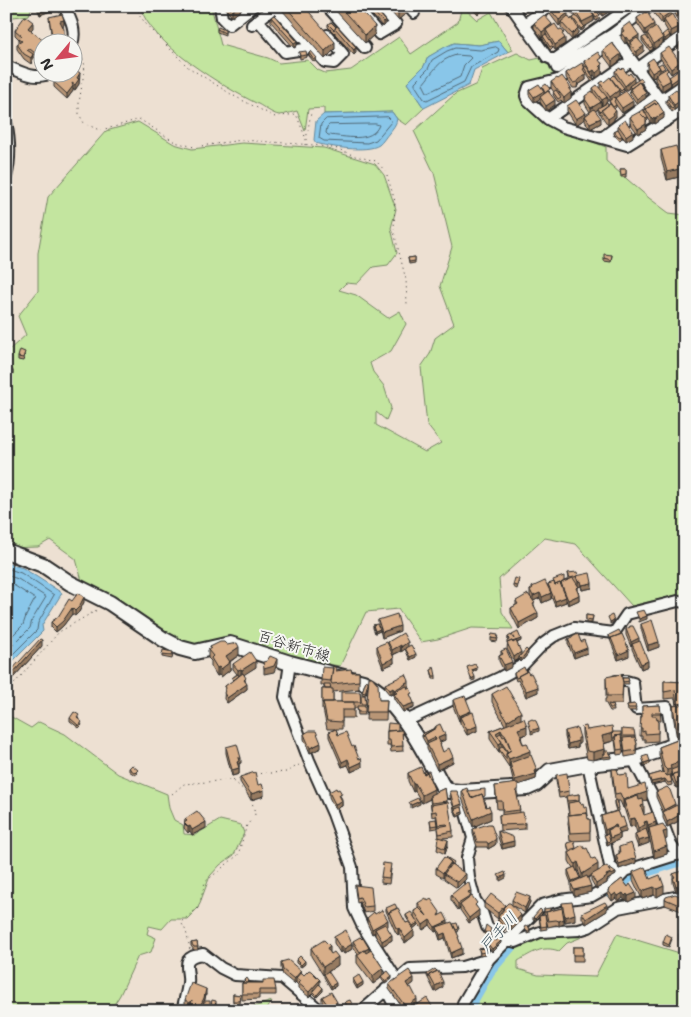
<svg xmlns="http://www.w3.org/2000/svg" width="691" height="1017" font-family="'Shantell Sans','Klee One',sans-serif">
	<rect width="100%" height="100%" fill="#ede0d2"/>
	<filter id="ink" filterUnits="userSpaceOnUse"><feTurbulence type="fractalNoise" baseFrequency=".02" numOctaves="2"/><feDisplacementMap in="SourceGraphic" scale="10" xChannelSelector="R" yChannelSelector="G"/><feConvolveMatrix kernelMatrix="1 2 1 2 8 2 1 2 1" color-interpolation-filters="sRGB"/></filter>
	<g filter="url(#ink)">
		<path fill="#c3e59f" stroke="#778865" d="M6,6H32L29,15L6,18Z
			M140,6H211L221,45L268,58L279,63L308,60L318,70L325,73L351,70L399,37L411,54L458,22L462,6L477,20L491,12L513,50L508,52L499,41L479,45L454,43L428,57L424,66L407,83L424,108L406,125L397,119L392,112L324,114V108L308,109L305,131L297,111C292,112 284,115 279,115C272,114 264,107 258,104C225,88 149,43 140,6Z
			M517,53L531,60L540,58L557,73L534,81L526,96L557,128L606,147V161L649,198L669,213L685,215V593L632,606L576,544L545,538L499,579L502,612L513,629L472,628L438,639L421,642L398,609L366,612L340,666L198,645L176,640L82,581L76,559L50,540L38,547L6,548V349H10L26,335L18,316L38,291V253L48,197L106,131L138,122L174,144L192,149L242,143L324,148L375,164L384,175L396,209L391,228L397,253L388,265L373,267L357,284L346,283L339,290L356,295L388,318L400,311L406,324L391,351L370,363L373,372L384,386L391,408L386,420L376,412V425L425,452L441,443L427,425L421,367L430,354L435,338L454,324L440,286L452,247L434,173L414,131L455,94L477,84L482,69Z
			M6,714L31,728L39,722L65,734L118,774L167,794L169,808L174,820L183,825L184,834L195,835L220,820L241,825L244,833L234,855L220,865L210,876L198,908L187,919H171L162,929L149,926L147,934L156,938L151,952L138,956L120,995L110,1011H6Z
			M617,934L683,954L685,964V1011H472V1006C489,979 508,940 542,935C554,933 569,937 582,937L567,943L559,951C542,945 532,953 518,961V969L538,975L595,977Z
			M272,1001L266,1011H211L223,1007L250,1008Z"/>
		<path fill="#89c6e9" stroke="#63889d" d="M499,41L508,52L474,70L469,85L424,108L407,83L424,66L428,57L445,47L454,43L479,45Z
			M392,112L397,119C396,125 393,128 389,133C386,136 383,142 379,145C367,153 329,147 316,143L314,140L316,121L324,114Z
			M6,563L23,568L62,593L42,625L43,631L6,668Z"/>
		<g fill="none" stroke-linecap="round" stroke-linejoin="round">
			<path stroke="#516977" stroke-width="1" d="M496,47L499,49L498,52L471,67L464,82L427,100L424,99L415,85V82L428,69L432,60L447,51L455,48L480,50Z
				M456,55L469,56L471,58L464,65L460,77L429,92H427L423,84C434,71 438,60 456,55Z
				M388,117L391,120V122L376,140L367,143L324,141L319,138L321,124L326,119Z
				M376,124L379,125C372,144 344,136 328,135L326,133L327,127L329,125Z
				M6,568L21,573L54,595L38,623L37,630L6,661
				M6,575L18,579L46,597L32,620L30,628L6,652
				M6,583L15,586L35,599L26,616L23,625L6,642"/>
			<path stroke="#89c6e9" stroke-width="15" d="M609,889L629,875L685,857
				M469,1011L468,1005L488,970L519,934"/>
			<defs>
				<path id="minor" d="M64,6C70,18 77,30 72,44
					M220,6L222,18L229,25L253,6
					M327,6L365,48
					M355,6L379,34L396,24L381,6
					M408,6L414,13
					M511,6L547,57L554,60L631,6
					M650,6L613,34L607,46L558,80L529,87L526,96L528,101L548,119L563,127L627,145L685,109
					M275,7L325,62L334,63L343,54L327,35
					M258,20L285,52L311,48
					M524,24L550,6
					M252,25L276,6
					M554,60L557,68L613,34L672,117
					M6,66C24,73 35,81 54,72
					M637,69L685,34
					M548,119L631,61
					M6,122C10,141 11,158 6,177
					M603,137L652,100L666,97L685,84
					M290,663L285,697L309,760L333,814L352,867L354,908L362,925L397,980
					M616,681H626L633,683L636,709L667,707L674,745
					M406,721L501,677L523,665L543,644L554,636L574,628L614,633L627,614L678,601L685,602
					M633,759L653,797L671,845L678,855
					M588,764L610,866L620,875
					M460,792L473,838L467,858L469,878L475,900L481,909L487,927L500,938L516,942L540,932L579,930L589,927L618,908L685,895
					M386,989L397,1011
					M182,1011C184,1002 187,992 188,983C190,969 178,957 203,954L221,968L235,975L282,978L321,1011
					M362,1011L410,969L462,967L489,959L542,905L560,900L592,896L611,885L625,871L685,852
					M463,1011V1003L489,959"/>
				<path id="major" d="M6,551L43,565L70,583L110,603L163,639L180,648L195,652L230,644L290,663L363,682C399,699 424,751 442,785L450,791L460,792L527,788L536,784L550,771L588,764L633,759L685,742"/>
			</defs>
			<use href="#minor" stroke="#2b2b2b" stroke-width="14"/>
			<use href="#major" stroke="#2b2b2b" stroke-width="18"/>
			<path stroke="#2b2b2b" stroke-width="1" stroke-dasharray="1 4" stroke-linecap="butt" d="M137,6L140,16L149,28L188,67L234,96L275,117L296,114L306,139
				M80,49L85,66L79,103V114L84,123L99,130L114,127L139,119L175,142L194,147L242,140L314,145L338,149L355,156L376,161L386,172L395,201L394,232L406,280L407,304
				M305,145L311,113
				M6,689L14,684L59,632L97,610
				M255,774L286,772L299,765
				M172,794L184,784L240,779
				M190,949L186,931L181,922L199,907L205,882L238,855L247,825L255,816C254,799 244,789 231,779"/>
			<use href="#minor" stroke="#f6f6f2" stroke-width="10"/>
			<use href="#major" stroke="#f6f6f2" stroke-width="14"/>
		</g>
		<path fill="#b99676" stroke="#2b2b2b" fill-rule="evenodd" d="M36,6H50V11L40,15Z
			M224,6H241V10L232,17Z
			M282,6H304L335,49L325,59L282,10Z
			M336,6H357L375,34L365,43L336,11Z
			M364,6H373L385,25L383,27Z
			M386,6H408V12L398,20Z
			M470,6H483V10L478,15Z
			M521,6H531L525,11Z
			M567,6H593L594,10L591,12L592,14V12L600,18L596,21L594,17V21L584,27V29L581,31L576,25L578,33L572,40L561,27V24L559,26L550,14V9L568,17L571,20L575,17V14L573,15Z
			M595,6H610V11L602,16Z
			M652,6H669L668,7L671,15L679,32L671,37L664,25V22L662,24L652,11Z
			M675,6H685V26L683,27L675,16V14L678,10Z
			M49,17L64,25H62L64,42H54V41H52Z
			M271,17L297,46L294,48L271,22Z
			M637,18L654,28L662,36V35L670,38L665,42L663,39V43L654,49L653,47V49L650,51L642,41V38L647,37V34L645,35L637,23Z
			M331,22L356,53L354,55L335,34V32L334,33L328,27V24Z
			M534,23L552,26L564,37L565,44L555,50L553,47L550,50L543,39V37L542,38L534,28Z
			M33,28L31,30L42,42V50L35,58L33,57V59L31,64L24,59L17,49V44L19,43V39L15,35V30Z
			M622,28L639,40L644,51L636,57L630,49V46L627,42L625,44L621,38Z
			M217,29L225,30V35L217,32Z
			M685,35V57L679,48V43L681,41V37Z
			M603,50L621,60L612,67L603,55Z
			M299,52L307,55V57L300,59Z
			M309,53L317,60L314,62L309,56Z
			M660,53L680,68L671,74L660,58Z
			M584,61L602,63V74L596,78L594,75L593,76L594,80L592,82L585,72L586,80L578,85L577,88H573L566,78V73L584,66Z
			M647,62L658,65L669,77H684L671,86V85L662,91L655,80V77L652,78L647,71Z
			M615,71L634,82L643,84L641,85L646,98L637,104L630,94L629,88L625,91L624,89V91L621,93L619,91V95L633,106L622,113L616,105V107L614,109L616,117L614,118V120L608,125L601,115V113L600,114L598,111V109L595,111L601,123L590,129L585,121V119L576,125L567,111V106L586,115L590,112L585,104V96L593,93V88H600V83L604,82L621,85L615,76ZM607,97L609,101L610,104L608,105L601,107V103L602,106L607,102Z
			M59,72L80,79L79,80V84L75,90L73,89V91L67,99L54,87V82L59,76Z
			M551,82L571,91V98L564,103L561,100L558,102L553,95L554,92L551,88Z
			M542,87L550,92H549L555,105L546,111L540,102V99L534,102L529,95V90Z
			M668,95L683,104L672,112L666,103V100L668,99Z
			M644,107L664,118L655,124L654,123L652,124L648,118V120L646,122V129L638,134L630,123V117L646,114V113L644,110Z
			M618,125L633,137L626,141L622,136V138L620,140L618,139L614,134V131L618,129Z
			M661,150L683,176L667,180L661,158Z
			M620,169H626V177H621Z
			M612,255L611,262L604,261V258Z
			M415,257V263L409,264L408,258Z
			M25,355L23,361L18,360V357Z
			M568,573L578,576L592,588L582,590L581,586L578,587L579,600L568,605L566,600V602L555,606L551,596V599L542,603L540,598L533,601L538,618L519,629L511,613V608L516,605V601L531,598L530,595V590L532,589V587L548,588V584L564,581L569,579Z
			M519,582L517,589L513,587V585Z
			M72,601L84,602L79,612L75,616L72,614L63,626L56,632L51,627V622L58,617Z
			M586,615L593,616L592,623H586Z
			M378,620L400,631L382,638L380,630V631L375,633L373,628V625H378Z
			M641,624L659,647L648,651L641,629Z
			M630,626L648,666L641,669L632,649V646L631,647L626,635V629L630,628Z
			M512,635L521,641L517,643L521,655L528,654L521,662L519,659L514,662L507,649L508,637L512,636Z
			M609,635L629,656L618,660L609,637Z
			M491,638H498L497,642L491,641Z
			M568,639L581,642L587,653L574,658L568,644Z
			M388,642L408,647L416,657L410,660L405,649L401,652V651L393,655L394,663L383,668L377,652V646L388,645Z
			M227,645L239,655L230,662V670L221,677L219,675L217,676L211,666V661L208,658V650L210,649V647Z
			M42,646L12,679L10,677V672Z
			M501,651L512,667L504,671L499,661V656L501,655Z
			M162,655H173L172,659L162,657Z
			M233,664L256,667L244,674L247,689L227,703L224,699L225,686L233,681L232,678L237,674L233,669Z
			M336,669L352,672H359V689L333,692V702H341L360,692L361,704L365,695L362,694V692L366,680L379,700H387L386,720H366L368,687L365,695V715H358L357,708H354V718H342V729H336L338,735L352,747L362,767L351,772L348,765L342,767L329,737V732L335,729H327L323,709H322V689H324V685H321V680Z
			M431,670L436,676V679H433Z
			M526,672L529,674L538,692L526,697L518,680L516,681L514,675V673Z
			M606,677L628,678L629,684H623L622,704H611V705H613L614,711H610L605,702V699H606Z
			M664,681L685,682V738L680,739L682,752H680L683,771H685V785L676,788L671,777L672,785L668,786L665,782L651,785L649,779V776L663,772L659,755V747L677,740L673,714V706H676L675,698L664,699Z
			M385,684L409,687H407L412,699L414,708L403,712L394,699L393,694L390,695L385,689Z
			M492,694L521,719L527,734L521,736L522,741L530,755L537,775H536V779L518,785V798H517L520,812L525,824V829L500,831L499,815L502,814V809H497L495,786L514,784L510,767H509L490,739V731L505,725L492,702Z
			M453,700L471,713L477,731L467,735L460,723V721H459L453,706Z
			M635,704L636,711H628L627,705Z
			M660,705L661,721H658V741L645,742V739H642V736H640L641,717H642V706Z
			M70,718H79L78,719L82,725L79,728L70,721Z
			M436,726L445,740L440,742L441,748L443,752L453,762L437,770L427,749V746L422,737V734L435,728Z
			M582,727L587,730L612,732L623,749V754L617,755L615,740L613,741L604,744L605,751L612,756V758L603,759V758L593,760L587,759L582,735Z
			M622,729L635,736L637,744L636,755L625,757L623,741H622Z
			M402,730L403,751L391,752L390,745H387V731Z
			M565,731L580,738V743L578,744V747L568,749L565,737Z
			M304,734L321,748L310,753L304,739Z
			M226,747L241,763H239V774L232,776L226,753Z
			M129,768L138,773L135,775L129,771Z
			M612,769L619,775L628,789L647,800L643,801L644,815L656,826L667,839H665L667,854L654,858L649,836V832L648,833L649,843L638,847L635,839V834L637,833L635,826L630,827L624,808H623L620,801H618L619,811H618L626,832L620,833V839L607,845L601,821V816L616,811L614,804V801L615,800L612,777Z
			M423,772L431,780H430L434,793L445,788L447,802L453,831V837L442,838L448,845L445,854L437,850L439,838L438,828L436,816L432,817L430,799L422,803L415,791L413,792L408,781V773Z
			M556,775L569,791V796L579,794V801L588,819H590V840L570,841L568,823L569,815L566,797L559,798L556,780Z
			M240,777L258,785L264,796L251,800L240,782Z
			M337,790L342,799V806L335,809L329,797V792Z
			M462,790L468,791L485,801L491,819L473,827L462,798Z
			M450,791L462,808L463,814L457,817L450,797Z
			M656,792L675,806L683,819L667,827L663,818V813L656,797Z
			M185,819L206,828L192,835L190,831L188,833L184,828Z
			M430,820L437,825V828L431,829Z
			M473,829L496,843L495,845L488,849L487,847H477L473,834Z
			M498,831L514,846L502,849L498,837Z
			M567,843L576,849L598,871L608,869L616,875L607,880V883L596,889L591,880V876L588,878L591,892L574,896L571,889V883L568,875V870L573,868L569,861V852ZM578,870L581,879L580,880L577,871Z
			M619,847L636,863L619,869L616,860V855L619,854Z
			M454,864L453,865L466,879L457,888L444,879V877L443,878L436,874V868Z
			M391,869L389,884L381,883V877Z
			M685,871V890L678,892V891L676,892L673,883V874Z
			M633,872L650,879L664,893L657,897L654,895L642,899L633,880Z
			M622,879L636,898L628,902L627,900L625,901L623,898L618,902L616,898L612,901L608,895V890Z
			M355,885L373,906V911L364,913L360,902L357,903L355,890Z
			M451,895L471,896V897L477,908L479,916L469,923L460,910V908L458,910L451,900Z
			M685,898L684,912L665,905V899Z
			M512,900L530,902L525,913L513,906L521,921L511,931L506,927L505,930L502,933L495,927V924L498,921V918V919L484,908V903L505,907L512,905Z
			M418,903L440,915L448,923L453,924L459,931L457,932L462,954L451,958L445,938L440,940L437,931L435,932L430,925L423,930L414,917V911L418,909Z
			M562,903L575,920L565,922L563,914L564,924L559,926L556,925L548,927L545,915L547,929L541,930L539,917L535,921L533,920V917L542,914L541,915H544V909L550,911L562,908Z
			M386,908L406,923L409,922L406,917V915L418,925L413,929L409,922L414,936L405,943L399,934L398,935L396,933L386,911Z
			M607,911L586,924L582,918V913Z
			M375,914L388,926H386L392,940L382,946L375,935V932L372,934L367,923V918Z
			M685,924V942L679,940V935Z
			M484,932H491L490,936L484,934Z
			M334,937L352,949L344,954L342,951L340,953L334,943Z
			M672,939L669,947L663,945V942Z
			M353,941L369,951L383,974L392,979L385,984L381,978L373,984L357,963V955L358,954L353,946Z
			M496,941L501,943L492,952L488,947V944Z
			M197,942L198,950H194L191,946V943Z
			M573,947H583V961H573Z
			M311,948L330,953L338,965L328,972L336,986L331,989L324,977V974L323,975L311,956Z
			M485,948V955L480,956L479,949Z
			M296,960L305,964L301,967L296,963Z
			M281,962L301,973L320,985L323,991L317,997L313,993L309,997L298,988V985L296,983V982L294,984L283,975L281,968Z
			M427,974L443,987L435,992L427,976Z
			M353,979L363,985L357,989L353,982Z
			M242,983H249L276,990V995H259V999L242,1000Z
			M414,983L408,987L417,1005L433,1011H405L389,989V984Z
			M206,994L204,1004L200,1011H194L191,1009V1007L190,1008L185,1005V1000Z
			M233,994L241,995L240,1004H233Z
			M322,997L337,1007L331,1011H328L322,1002Z
			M345,1002L354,1011H349L345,1005Z
			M216,1003V1008L211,1007V1004Z"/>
		<path fill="#967a60" stroke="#2b2b2b" d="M47,6H50V11L40,15V9Z
			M238,6H241V10L232,17V11Z
			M405,6H408V12L398,20V13Z
			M481,6H483V10L478,15V9Z
			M525,6H531L525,11Z
			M578,6H585L575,11V14L573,15V10Z
			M609,6H610V11L602,16V10Z
			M671,12V17L664,20V22L662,24V18Z
			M568,13V19L561,22V24L559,26V20Z
			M594,16V21L584,27V29L581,31V29L582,27V22Z
			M64,20V25L60,26V21Z
			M385,20V25L383,27V22Z
			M33,22V28L28,33V28Z
			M552,24V30H546V35L542,38V32Z
			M654,24V29L645,35V30Z
			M375,26V34L365,43V35Z
			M679,27V32L671,37V31Z
			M578,28V33L572,40V34Z
			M639,35V40L630,44V41Z
			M670,35V38L665,42V39Z
			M627,37V42L625,44V38Z
			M565,38V44L555,50V45Z
			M663,38V43L654,49V44Z
			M297,41V46L294,48V43Z
			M335,42V49L325,59V51Z
			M42,45V50L35,58V53Z
			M644,46V51L636,57V52Z
			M356,47V53L354,55V50Z
			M33,54V59L31,64V58Z
			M621,54V60L612,67V61Z
			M680,62V68L671,74V69Z
			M602,64V74L596,78V73Z
			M660,68V73L655,75V77L652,78V73Z
			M594,70V75L591,77V72Z
			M80,73L79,84L75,90V85L77,78Z
			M586,74V80L578,85L577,88L578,80Z
			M684,74V77L671,86V83Z
			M634,78V83L629,86V88L625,91V86Z
			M671,80V85L662,91V85Z
			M73,86V91L67,99V94Z
			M571,88V98L564,103V98Z
			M619,90V96L610,102V97Z
			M544,91V96L540,97V99L534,102V97Z
			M646,93V98L637,104V99Z
			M607,97V102L602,106V100Z
			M683,99V104L674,110V105Z
			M555,100V105L546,111V106Z
			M633,101V106L622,113V108Z
			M601,102V107L591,114V108Z
			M616,111V117L614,118V120L608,125V119L613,113Z
			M586,113V118L585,116V119L576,125V119Z
			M664,113V118L655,124V119Z
			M654,117V123L652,124V119Z
			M601,118V123L590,129V123Z
			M646,124V129L638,134V129Z
			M633,131V137L626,141V136Z
			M683,168V176L667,180V172Z
			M13,371V374L8,377V374Z
			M581,581V586L578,587V582Z
			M592,583V588L582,590V585Z
			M540,593V598L533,601V596Z
			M551,593V599L542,603V597Z
			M579,595V600L568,605V600Z
			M84,597V602L79,612L75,616V611Z
			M566,597V602L555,606V601Z
			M72,608V614L63,626L56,632V627Z
			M538,613V618L519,629V623Z
			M647,616V619L639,622V619Z
			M614,620V622L610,624V622Z
			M400,626V631L382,638V632Z
			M380,629V631L375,633V631Z
			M639,638V643L632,644V646L631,647V642Z
			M521,639V641L508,646L507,643Z
			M42,640V646L12,679V674Z
			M408,642V647L401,652V647Z
			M659,642V647L648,651V645Z
			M401,645V651L392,655V650Z
			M239,647V655L226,664V656Z
			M587,648V653L574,658V653Z
			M629,650V656L618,660V655Z
			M528,651V654L521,662V659Z
			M521,652V657H519V659L514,662V657Z
			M416,654V657L410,660V657Z
			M394,658V663L383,668V663Z
			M277,659V664L274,672L264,674V669Z
			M256,661V667L242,676V670Z
			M648,661V666L641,669V664Z
			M230,662V670L221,677V669Z
			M512,662V667L504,671V665Z
			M219,667V675L217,676V668Z
			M477,668V670L472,672V670Z
			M241,669V674L238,676V670Z
			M475,677V680L471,681V679Z
			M409,681V687L395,691V694L394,695V690Z
			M247,684V689L227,703V698Z
			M538,687V692L526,697V691Z
			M393,688V694L390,695V690Z
			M414,703V708L403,712V707Z
			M471,711V717H460V721H459V716Z
			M521,712V720L507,729V721Z
			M477,726V731L467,735V730Z
			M527,726V734L518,737V729Z
			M539,728V731L531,734V731Z
			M501,730V738L499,739L496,733Z
			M685,730V738L677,740V732Z
			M613,733V741L602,744V736Z
			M445,735V740L438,743V738Z
			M435,737V742L427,744V746V741Z
			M578,741V747L568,749V744Z
			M502,742V750L499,749V752V744Z
			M321,743V748L310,753V748Z
			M682,744V752L678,753V745Z
			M605,749V756L593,760V752Z
			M530,751V759L510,763V767H509V759Z
			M453,757V762L437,770V764Z
			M238,758H241V763H239V767H237Z
			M348,759V765L342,767V762Z
			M650,761V764L644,766V763Z
			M362,762V767L351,772V767Z
			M679,762V770L671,772V777L667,778V770L670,765Z
			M683,763V771L680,772V764Z
			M239,768V774L232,776V770Z
			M537,770L536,779L515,786V780Z
			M665,779V782L651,785V782Z
			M685,780V785L676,788V783Z
			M415,783V791L413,792V784Z
			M434,789V797L430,795V799L422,803V795Z
			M264,790V796L251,800V794Z
			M647,792V800L626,807L624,801V808H623V800Z
			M342,801V806L335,809V804Z
			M420,801V804L411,808V805Z
			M462,804V810L455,809L454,812V807Z
			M675,804V810L664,815V810Z
			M644,805V813L641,814V806Z
			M491,811V819L473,827V819Z
			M463,812V814L457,817V814Z
			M683,813V819L667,827V822Z
			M635,818V826L630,827V819Z
			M647,821V829L638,836V828Z
			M206,822V828L192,835V830Z
			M656,822V830L649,828V832L648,833V825Z
			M616,825V831L608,830V834L605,835V830Z
			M190,826V831L188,833V827Z
			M626,826V832L618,834V829Z
			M667,831V839L663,840V832Z
			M620,834V839L607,845V842L610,841V838Z
			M496,838V843L495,845L488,849V844Z
			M649,838V843L638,847V841Z
			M448,840V845L445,854V849Z
			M514,841V846L502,849V844Z
			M667,846V854L654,858V851Z
			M636,858V863L619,869V864Z
			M451,862V867L444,874V877L443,878V873Z
			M578,862V870L575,872V864Z
			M598,864V872L582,881V874Z
			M611,873H616V875L607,880V883L596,889V884Z
			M466,874V879L457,888V882Z
			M506,875V878L500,881V878Z
			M580,878V883L572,886V881Z
			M678,885V891L676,892V886Z
			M685,885V890L678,892V887Z
			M591,886V892L574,896V890Z
			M664,886V893L657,897V889Z
			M654,887V895L642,899V891Z
			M471,891V901L460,905V908L458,910V904L468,892Z
			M616,893V898L612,901V896Z
			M623,893V898L618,902V896Z
			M636,893V898L628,902V896Z
			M627,894V900L625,901V896Z
			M530,897V902L525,913V908Z
			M505,905V910L503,908V912L498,919V913Z
			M607,905V911L586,924V919Z
			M479,910V916L469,923V918Z
			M542,911V914L535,921V919Z
			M575,914V920L565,922V917Z
			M521,915V921L511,931V926Z
			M564,919V924L559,926V921Z
			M388,920V926L377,932L375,929V932L372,934V929Z
			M430,920V925L423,930V925Z
			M448,921V927H437V931L435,932V927Z
			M506,921V927L505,930L502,933V931L505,927V923Z
			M418,923V925L413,929V926Z
			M399,928V934L398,935V929Z
			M414,930V936L405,943V938Z
			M530,930V933L527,934V932Z
			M445,933V938L440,940V935Z
			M392,935V940L382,946V941Z
			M501,941V943L492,952V949Z
			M352,944V949L344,954V949Z
			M330,946V954L327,948Z
			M342,946V951L340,953V947Z
			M369,948V953H361Z
			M462,948V954L451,958V953Z
			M338,957V965L323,975V967Z
			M305,961V964L301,967V965Z
			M383,968V976H381V978L373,984V976Z
			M301,971V976L296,978V982L294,984V979Z
			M392,976V979L385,984V981Z
			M414,978V983L406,989V983Z
			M320,980V985L313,991V993L309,997V992Z
			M363,982V985L357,989V986Z
			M443,982V987L435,992V986Z
			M336,983V986L331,989V986Z
			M323,988V991L317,997V995Z
			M206,989V994L204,1003L200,1011H199V1008Z
			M417,999V1005L412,1008V1011H408L411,1003Z
			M337,1002V1007L331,1011H329V1007Z"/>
		<path fill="#d7ae89" stroke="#2b2b2b" d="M38,6H47L40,9Z
			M228,6H238L232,11Z
			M285,6H304L335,42L325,51Z
			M339,6H357L375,26L365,35Z
			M368,6H373L385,20L383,22Z
			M393,6H405L398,13Z
			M475,6H481L478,9Z
			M553,6H562L568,13L559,20L550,9Z
			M571,6H578L573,10Z
			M581,6H583V7L586,6L594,16L582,22L575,11Z
			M586,6H593L594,7L589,10Z
			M599,6H609L602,10Z
			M653,6H667L671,12L662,18Z
			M679,6H685V13Z
			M680,8L685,15V23L683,24L675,14Z
			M595,10L600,15L596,18L592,12Z
			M646,12L649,15L654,24L645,30L637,18Z
			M62,14L64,20L60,21L64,29V42H55L54,36H52L49,17Z
			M672,14L679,27L671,31L664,20Z
			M274,15L297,41L294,43L271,17Z
			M544,15L552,24L542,32L534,23Z
			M25,16L33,22L28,28L45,42H42V45L35,53L30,49L27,50L33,54L31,58L24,54L17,44L22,41L19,39L22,36L15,30Z
			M568,16L571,20L572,18L578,28L572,34L561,22Z
			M576,16L584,26L581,29L573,18Z
			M331,22L336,27L334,30L328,24Z
			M630,22L639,35L630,41L627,37L625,38L621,33L624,31L622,28Z
			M555,24L559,30L561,29L564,33L562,34L565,38L555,45L546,30Z
			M337,26L356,47L354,50L335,28Z
			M218,27L225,30V33L217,29Z
			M656,27L663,38L654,44L647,33Z
			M667,31L670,35L665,39L662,35Z
			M546,34L553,45L550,47L543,36Z
			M685,35V51L679,43L683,40L681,37Z
			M646,36L653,46L650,48L642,38Z
			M637,38L644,46L636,52L630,43Z
			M612,43L621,54L612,61L603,50Z
			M669,47L680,62L671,69L660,53Z
			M306,51L307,55L300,56L299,52Z
			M311,51L317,58L314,60L309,53Z
			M598,52L602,58L599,60L602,64L600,66L602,68L596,73L594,70L591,72L584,61Z
			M653,58L660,68L652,73L647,65L649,64L647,62Z
			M582,63L585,68L583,69L586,74L578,80L577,82L573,83L566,73Z
			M662,63L665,68L661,70L658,65Z
			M586,66L594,78L592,79L585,69L584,67Z
			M72,67L80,73L77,78L79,79L75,85L72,83L73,86L67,94L54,82L61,74L59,72H72Z
			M620,68L621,70L623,68L628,75L630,73L634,78L625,86L615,71Z
			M667,68L668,70L666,72L671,80L662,85L655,75Z
			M681,69L684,74L671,83L669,77Z
			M614,75L624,88L621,91L611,78Z
			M562,76L571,88L569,89L571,92L564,98L551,82L557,78L558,79Z
			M610,77L619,90L610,97L600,83L603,81L604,82Z
			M641,78L643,81L640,83L639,82L631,88L629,86Z
			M639,82L646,93L637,99L630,89Z
			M539,84L544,91L534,97L529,90Z
			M546,84L550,89L545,93L542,87Z
			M597,85L607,97L602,100L593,88Z
			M676,89L683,99L674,105L668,95Z
			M556,90L561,97L558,99L553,92Z
			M548,91L555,100L546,106L540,97Z
			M592,91L601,102L591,108L585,99L586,98L585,96Z
			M626,91L633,101L622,108L615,98Z
			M614,97L616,99L615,98V100L614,101L616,105L613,107L609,101Z
			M668,99L674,107L672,109L666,100Z
			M576,100L586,113L576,119L567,106Z
			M655,100L658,103L656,105L655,103L646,109V110L644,107Z
			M607,103L608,105L600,112L598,108Z
			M655,103L656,105L658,103L664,113L655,119L654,117L652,119L646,109Z
			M610,104L616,111L613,113L614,115L608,119L601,110Z
			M594,109L601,118L590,123L585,116Z
			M643,109L648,118L646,119L639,112Z
			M639,112L646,119V124L638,129L630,117Z
			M625,120L633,131L626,136L618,125Z
			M618,129L622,136L620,137L618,136L614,131Z
			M676,146L683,168L667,172L661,150Z
			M620,169H626V174L621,175Z
			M604,254L612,255L611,260L604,258Z
			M415,257V261L409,262L408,258Z
			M20,350L25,352L23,358L18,357Z
			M11,368L13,371L8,374L6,370Z
			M577,572L578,576L570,578L568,573Z
			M590,573L592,583L582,585L581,581L578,582L576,576Z
			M564,576V581L561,583V585L560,583L555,585L553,580Z
			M515,578L519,579L517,586L513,585Z
			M573,578L579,587L576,588L579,595L568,600L561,583Z
			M545,581L551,593L542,597L540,593L533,596L530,590L533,588L532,587Z
			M554,582L555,585L560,583L566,597L555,601L548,584Z
			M78,593L84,597L79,607L75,611L72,608L63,621L56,627L51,622L58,617L69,599L72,601Z
			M528,594L535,603L533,604L538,613L519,623L511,608L518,604L516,601Z
			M644,610L647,616L639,619L636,612Z
			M397,614L400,626L382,632L378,620Z
			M586,615L593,616L592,621L586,620Z
			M612,615L614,620L610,622L608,617Z
			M652,620L659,642L648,645L641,624Z
			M377,624L380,629L375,631L373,625Z
			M630,626H633L639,638L631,642L626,629L630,627Z
			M619,630L621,634L611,638V640L609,635Z
			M518,632L521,639L512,642V641L507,643V641L509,640L508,637L511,635L514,639L512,635Z
			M403,633L408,642L401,647V645L392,650L388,642Z
			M492,634L498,635L497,639L491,638Z
			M578,634L581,642L584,640L587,648L574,653L568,639Z
			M622,634L629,650L618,655L611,638Z
			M40,639L42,640L12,674L10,672Z
			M512,641L513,643L516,641L521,652L514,657L507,643Z
			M640,641L648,661L641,664L632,644Z
			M220,642H224L227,645L237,643L239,647L226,656L230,662L221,669L219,667L217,668L211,658L213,656L208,650L211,648L210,647Z
			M387,642L394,658L383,663L377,646Z
			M411,645L416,654L410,657L405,648Z
			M506,649L512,662L504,665L499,656L503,654L501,651Z
			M526,649L528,651L521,659L519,657Z
			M163,650L173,652L172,656L162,655Z
			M250,652L256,661L242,670L241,669L238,670L233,664Z
			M270,656L277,659L274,666L264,669L263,662L267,661Z
			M475,664L477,668L472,670L475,677L471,679L467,667Z
			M333,666L336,668V671L351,669L352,672H359V681L332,684L331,682Z
			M433,666H434L436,676H433L431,670L433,669Z
			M322,667L333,668L331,681L321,680Z
			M524,667L526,672L518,676L519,677L516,678L514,673Z
			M527,671L529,674L531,673L538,687L526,691L518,676Z
			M243,673L246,678L244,680L247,684L227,698L224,693L226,688L225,686Z
			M238,674L239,676L234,680L232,678Z
			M406,674L409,681L405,683L406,684L394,690L393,688L390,690L385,684Z
			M621,674L623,682L622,696H607L606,677Z
			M369,677H372L378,684L379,700H387L386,712H366Z
			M622,678H628L629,681L623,682Z
			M366,680L368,681V683L365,693L362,692Z
			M664,681L685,682V703L677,704L675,690L664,692Z
			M324,684H330L331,689H325Z
			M407,686L408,689L410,688L412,693L410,694L414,703L403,707L394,694L397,693L395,691Z
			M506,686L521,712L507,721L492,694Z
			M322,689H333V702H323V703H322Z
			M341,692H360L361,702H341Z
			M361,695H365L366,704H361Z
			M465,696L471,711L459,716L453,700Z
			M323,702H354V710H342V722L327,721Z
			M608,704L613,705L614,708H610Z
			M635,704L636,708H628L627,705Z
			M685,704V730L677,732L673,706Z
			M660,705L661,713H652V716H656L657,720L658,719V733L645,734V731L642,732V728H640L641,717H642V706Z
			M357,706H365V712H358Z
			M74,712L79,715L77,718L82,722L79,726L70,718Z
			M473,712L477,726L467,730L460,717Z
			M524,718L527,726L518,729L522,737H520L523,744L527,743L530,751L509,759L506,754L511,749L505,734H503L501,730L496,733L502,742L499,744L490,731Z
			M532,719L536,721L539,728L531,731L528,721Z
			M388,723L398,724V730L387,731Z
			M440,724L445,735L438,738L441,744H440L443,752L449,748L453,757L437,764L427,744L436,740L435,737L427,741L424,735L436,728V726Z
			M586,726L587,730L612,726L613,733L602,736L605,749L593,752L587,751L582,727Z
			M435,728L424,735L423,737L422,734Z
			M577,728L580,738H578V741L568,744L565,731Z
			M336,729L338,735L346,732L352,747L354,746L359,759L361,758L362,762L351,767L348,759L342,762L329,732Z
			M622,729L634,730L635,736H622Z
			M402,730L403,746L391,747L390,740H387V731Z
			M309,731H316L321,743L310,748L304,734Z
			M612,732H621V735L615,736V738H613Z
			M501,733L503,737L505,736L511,750L508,752L502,743V742L497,735Z
			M621,735L623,749L617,750L615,736Z
			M635,737L637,744L636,745V750L625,752L623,738Z
			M680,739L682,744L678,745L683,763L680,764L679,762L670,765L671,769L667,770L664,767L659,747Z
			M237,744L241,758H238L239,761L237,762L239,768L232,770L226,747Z
			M503,746L507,752L506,754V759L499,749Z
			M605,751H608L612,756L603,757V755L605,754Z
			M531,755L537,770L535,771L536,774L515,780L510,763Z
			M648,755L650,761L644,763L642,757Z
			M132,765L138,770L135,773L129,768Z
			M421,767L424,774L427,772L434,789L422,795L415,783L413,784L408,773Z
			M679,767L681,772L673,774L672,777L671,770Z
			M612,769H617L619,775L627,774L628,789L645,784L647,792L623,800L620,793L615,794Z
			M429,771L431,777L429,778L427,772L424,774L423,772Z
			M685,771V780L676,783L673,774Z
			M255,772L258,785L262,784L264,790L251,794L240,777Z
			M663,772L667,776L670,775L672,782L668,783L665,779L651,782L649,776Z
			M567,773L569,791L559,793L556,775Z
			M518,783V790H516L520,810L503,812L502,801H497L495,786Z
			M667,787L670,790L675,804L664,810L656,792Z
			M336,788L337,790L339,789L342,794L339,795L342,801L335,804L329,792Z
			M445,788L447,801L431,803L430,795Z
			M467,788L471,798L482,794L486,807L489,806L491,811L473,819L462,790Z
			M485,789V796L483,797L482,794L471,798L468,791Z
			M683,789H685V797H683Z
			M450,791H457L462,804L454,807Z
			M579,794V800L567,801L566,796Z
			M638,796L639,800L643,799L644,805L641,806L644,815L653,812L656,822L648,825L647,821L644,822L645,825L638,828L635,818L630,819L624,801Z
			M418,798L420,801L411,805L409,802Z
			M617,800L619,808L616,809L614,801Z
			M580,801L581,804L583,803L584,807L587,806L588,816L587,813L569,815L568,803Z
			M448,802L453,831L439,834L438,827L448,825L447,824L438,825L436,811L432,812L431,805Z
			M677,805L683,813L667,822L663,812Z
			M462,807L463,812L457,814L455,809Z
			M197,811L206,822L192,830L190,826L188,827L184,823L187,821L185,819Z
			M618,811L621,818L623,817L626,826L618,829L620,834L610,838L608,830L615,827L617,828L616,825L605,830L601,816Z
			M523,812L525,824L500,825L499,815Z
			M587,813L588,819H590V832L570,833L568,815Z
			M436,819L437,825L431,826L430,820Z
			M488,824H491L496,838L495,840L488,844L487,842H477L473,829Z
			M663,824L667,831L663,832L667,846L654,851L649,828Z
			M646,829L649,838L638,841L635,834Z
			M498,831L513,837L514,841L502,844Z
			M608,834L610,841L607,842L604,835Z
			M438,837L448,840L445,849L437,845Z
			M574,841L576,848L569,850L567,843Z
			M631,843L636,858L619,864L616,855L620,853L619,847Z
			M582,845L585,849L587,848L592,859L595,858L598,864L582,874L578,862L575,864L569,853Z
			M444,857L451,862L443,873L436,868Z
			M446,857L454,862L452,865L451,862L446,858Z
			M383,863L391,864L389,878L381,877Z
			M451,864L466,874L457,882L444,874Z
			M607,866L611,873L606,875L607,877L596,884L591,875Z
			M575,867L580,878L572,881L568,870Z
			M645,867L650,879L660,875L664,886L657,889L654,887L642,891L633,872Z
			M609,868L616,873L611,875V873L608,869Z
			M684,870L685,885L678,887V885L676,886L673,878L675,877L673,874Z
			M505,872L506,875L500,878L498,875Z
			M587,876L591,886L574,890L571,883Z
			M622,879L628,887L630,884L636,893L628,896L627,894L625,896L623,893L618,896L616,893L612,896L608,890Z
			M469,883L471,891L468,892L471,896L458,904L451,895L463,885Z
			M355,885L371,887L373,906L364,907L360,897L357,898Z
			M516,892L530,897L525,908L512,900Z
			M491,894L505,905L498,913L484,903Z
			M675,894L685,898L684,907L665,899L666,897Z
			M472,896L477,903L475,905L479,910L469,918L460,905Z
			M426,898L428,901L431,899L440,912L438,916L444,913L448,921L435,927L430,920L423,925L414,911L419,908L427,916L418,903Z
			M572,902L575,914L565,917L562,903Z
			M605,902L607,905L586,919L582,913Z
			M508,903H510L521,915L511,926L506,921L505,923L498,917L504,909L503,908Z
			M395,904L397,908L389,912V914L386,908Z
			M398,908L406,923L409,922L414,930L405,938L399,928L398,929L396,928L389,912Z
			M550,908V911L544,912V909Z
			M562,908L564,919L559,921L556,920L548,921L546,912Z
			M540,909L542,911L535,919L533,917Z
			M382,910L388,920L372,929L367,918L374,912L375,914Z
			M411,912L418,923L413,926L406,915Z
			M545,915L547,926L541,927L539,916Z
			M498,920L505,927L502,931L495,924Z
			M452,922L459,937H458L462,948L451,953L445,933L440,935L437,927Z
			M457,923L459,929L456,930L453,924Z
			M682,923L685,924V936L679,935Z
			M385,924L392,935L382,941L375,929Z
			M486,925L491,929L490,933L484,932Z
			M528,925L530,930L527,932L524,927Z
			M346,930L352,944L344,949L342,946L340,947L334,937Z
			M666,934L672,937L669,945L663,942Z
			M360,937L362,939L363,938L369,948L365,950H364L360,952L353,941Z
			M493,938L496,941L499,938L501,941L492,949L488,944Z
			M324,940L330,946L327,948L331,954L334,952L338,957L323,967L311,948Z
			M197,942L198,947H194L191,943Z
			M573,947H583V955H573Z
			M485,948V952L480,953L479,949Z
			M364,950L366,953L371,950L383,968L373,976L357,955Z
			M300,956L305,961L301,965L296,960Z
			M288,960L301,971L294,979L283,970L281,962Z
			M435,969L437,971L429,975V978L427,974Z
			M309,970L311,971L320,980L309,992L298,983L300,981L296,978L301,972L304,975Z
			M409,970L414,978L406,983L409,988L411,987L417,999L411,1003L413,1007L408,1010L389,984Z
			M328,971L336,983L331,986L324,974Z
			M388,971L392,976L385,981L381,976Z
			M438,971L443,982L435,986L429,975Z
			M359,975L363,982L357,986L353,979Z
			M247,978L249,981L247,983H242Z
			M263,980H274L276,990H259V994H242V983H263Z
			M191,983L206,989L204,998L199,1008L191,1004L192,1000L190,1003L185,1000Z
			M319,984L323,988L317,995L313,991Z
			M331,992L337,1002L329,1007L322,997Z
			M233,994L241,995L240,1001H233Z
			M427,998L433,1008L429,1011H414L412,1008Z
			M212,1000L216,1001V1005L211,1004Z
			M350,1000L354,1008L350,1010L345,1002Z
			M204,1001H210V1011H203Z
			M388,1004L390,1008L392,1006L394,1011H378L377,1009Z"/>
	</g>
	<g text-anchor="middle" stroke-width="4" stroke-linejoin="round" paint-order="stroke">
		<g font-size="15" fill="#2b2b2b" stroke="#f6f6f2">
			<text transform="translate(294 646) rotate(17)" y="5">百谷新市線</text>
		</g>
		<g font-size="16" font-style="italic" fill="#475a64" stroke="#f6f6f2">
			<text transform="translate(498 932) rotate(-48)" y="6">戸手川</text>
		</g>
	</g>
	<rect width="691" height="1017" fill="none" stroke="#f6f6f2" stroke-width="25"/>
	<rect x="12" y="12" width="666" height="992" fill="none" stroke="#2b2b2b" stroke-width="2" filter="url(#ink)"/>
	<g transform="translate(58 58) rotate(241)"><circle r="24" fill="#f6f6f2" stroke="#a5a5a2"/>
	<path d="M0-4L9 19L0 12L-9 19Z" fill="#d1495b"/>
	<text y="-8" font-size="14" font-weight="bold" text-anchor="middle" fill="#2b2b2b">N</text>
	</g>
</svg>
